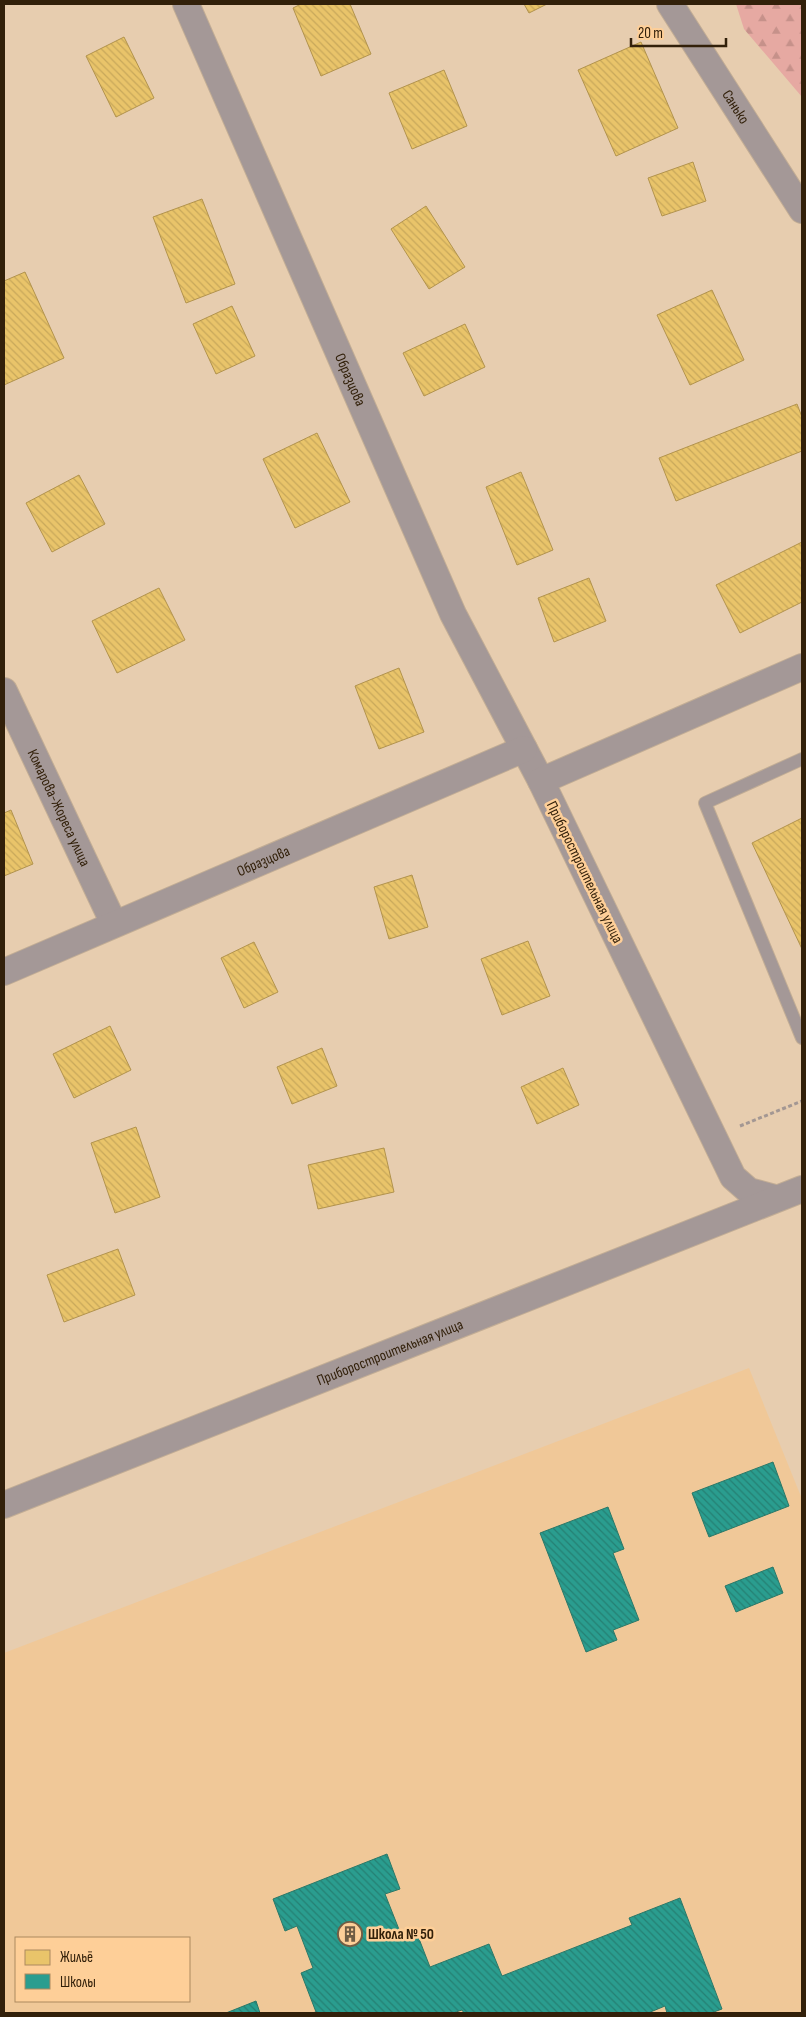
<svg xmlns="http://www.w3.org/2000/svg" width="806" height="2017" font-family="'Sofia Sans Condensed',sans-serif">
	<defs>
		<pattern id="forest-firs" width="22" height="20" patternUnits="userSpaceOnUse" patternTransform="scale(1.25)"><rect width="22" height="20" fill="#e6a9a2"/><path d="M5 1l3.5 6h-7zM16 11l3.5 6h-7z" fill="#c6918a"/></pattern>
		<pattern id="homes-back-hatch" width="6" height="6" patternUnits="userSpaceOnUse" patternTransform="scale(1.25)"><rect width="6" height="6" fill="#e9c46a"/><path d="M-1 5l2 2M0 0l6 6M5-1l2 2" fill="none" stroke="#c8a85b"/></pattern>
		<pattern id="schools-back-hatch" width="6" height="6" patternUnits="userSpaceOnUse" patternTransform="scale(1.25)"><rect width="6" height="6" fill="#2a9d8f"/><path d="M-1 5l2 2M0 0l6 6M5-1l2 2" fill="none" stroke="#258073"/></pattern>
	</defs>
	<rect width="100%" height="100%" fill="#e7cdaf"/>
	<path fill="#f0c898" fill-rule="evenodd" d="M749,1368L802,1499V2013H4V1653ZM16,1938H189V2001H16Z"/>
	<path fill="url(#forest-firs)" d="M736,4H802V97L744,29Z"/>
	<path fill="url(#homes-back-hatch)" stroke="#b2934d" d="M301,4H350L371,54L321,76L293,8Z
		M524,4H547L529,13Z
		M124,37L154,98L116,117L86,56Z
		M641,42L678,128L616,156L578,70Z
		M444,70L467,126L412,149L389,93Z
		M693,162L706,201L662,216L648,178Z
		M202,199L235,284L186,303L153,217Z
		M426,206L465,267L429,289L391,229Z
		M25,272L64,358L4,385V281Z
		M712,290L744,360L690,385L657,315Z
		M232,306L255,356L216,374L193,324Z
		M465,324L485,367L424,396L403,353Z
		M797,404L802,417V451L676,501L659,458Z
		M317,433L350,502L295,528L263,459Z
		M521,472L553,550L517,565L486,487Z
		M79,475L105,524L52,552L26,503Z
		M802,542V602L740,633L716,585Z
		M589,578L606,621L554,642L538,598Z
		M159,588L185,640L117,673L92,621Z
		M399,668L424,732L379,749L355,686Z
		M11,810L33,864L4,876V813Z
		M802,818V949L752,843Z
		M412,875L428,927L389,939L374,887Z
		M528,941L550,996L502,1015L481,959Z
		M254,942L278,992L244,1008L221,958Z
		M110,1026L131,1070L74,1098L53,1054Z
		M322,1048L337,1086L292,1104L277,1067Z
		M563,1068L579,1105L537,1124L521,1087Z
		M136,1127L160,1197L115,1213L91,1143Z
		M384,1148L394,1192L318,1209L308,1165Z
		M118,1249L135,1295L64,1322L47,1275Z"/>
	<path fill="url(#schools-back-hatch)" stroke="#2c7867" d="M773,1462L789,1506L709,1537L692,1493Z
		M608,1507L624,1549L613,1553L639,1620L613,1630L617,1640L586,1652L540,1533Z
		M773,1567L783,1593L736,1612L725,1586Z
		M387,1854L400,1889L385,1894L402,1937L416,1931L430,1967L489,1944L502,1976L632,1925L629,1918L680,1898L722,2009L711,2013H667L665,2006L648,2013H464L462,2010L453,2013H312L316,2012L301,1973L313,1968L297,1926L285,1931L273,1899Z
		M256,2001L260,2013H226Z"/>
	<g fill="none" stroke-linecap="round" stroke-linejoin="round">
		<defs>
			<path id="service" d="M802,759L705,803L802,1038"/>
			<g id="minor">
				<path id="s1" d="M186,4L453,614L541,781"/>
				<path id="s2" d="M670,4L802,210"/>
				<path id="s3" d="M4,691L114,924"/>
				<path id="s4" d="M4,972L524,749"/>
				<path d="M775,1198L749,1191L733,1177L541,781L802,667"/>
				<path id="s5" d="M4,1505L802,1189"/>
			</g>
		</defs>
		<use href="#service" stroke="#c2ad95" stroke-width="14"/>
		<use href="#minor" stroke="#c2ad95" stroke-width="28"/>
		<path stroke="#a39793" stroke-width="3" stroke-dasharray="4 2.5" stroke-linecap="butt" d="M740,1126L802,1101"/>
		<use href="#service" stroke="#a49897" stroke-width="12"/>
		<use href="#minor" stroke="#a49897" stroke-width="26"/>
	</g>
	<defs>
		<symbol id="building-ring" viewBox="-11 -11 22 22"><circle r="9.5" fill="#fecf98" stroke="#715d44" stroke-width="1.5"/><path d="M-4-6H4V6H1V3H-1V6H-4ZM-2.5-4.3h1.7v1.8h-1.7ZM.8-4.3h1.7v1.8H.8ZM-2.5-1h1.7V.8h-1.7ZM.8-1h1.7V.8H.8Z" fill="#715d44"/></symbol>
	</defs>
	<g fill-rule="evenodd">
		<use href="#building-ring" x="336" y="1920" width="28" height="28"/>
	</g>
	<g text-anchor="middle" stroke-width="5" stroke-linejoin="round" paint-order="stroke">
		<g font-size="15" fill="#32200a" stroke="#fecf98">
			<text dy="5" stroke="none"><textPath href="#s2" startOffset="122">Санько</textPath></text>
			<text dy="5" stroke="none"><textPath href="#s1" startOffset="410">Образцова</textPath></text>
			<text dy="5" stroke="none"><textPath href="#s3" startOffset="129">Комарова-Жореса улица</textPath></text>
			<text dy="5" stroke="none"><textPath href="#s4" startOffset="282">Образцова</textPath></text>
			<text transform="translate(585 872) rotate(64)" y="5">Приборостроительная улица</text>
			<text dy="5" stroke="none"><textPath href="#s5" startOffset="415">Приборостроительная улица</textPath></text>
		</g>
		<g font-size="15" font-weight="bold" fill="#32200a" stroke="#fecf98" text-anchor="start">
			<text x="368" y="1939">Школа № 50</text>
		</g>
	</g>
	<rect width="806" height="2017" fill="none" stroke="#32200a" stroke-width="10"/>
	<rect x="15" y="1937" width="175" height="65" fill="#fecf98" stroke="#ac895f"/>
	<rect x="25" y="1950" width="25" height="15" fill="#e9c46a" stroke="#ac895f"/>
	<text x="60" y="1962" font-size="15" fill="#32200a">Жильё</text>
	<rect x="25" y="1974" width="25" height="15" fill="#2a9d8f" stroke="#ac895f"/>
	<text x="60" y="1987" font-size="15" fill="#32200a">Школы</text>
	<path d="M631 38v8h95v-8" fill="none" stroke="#32200a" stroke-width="2.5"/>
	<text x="638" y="38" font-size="15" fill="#32200a" stroke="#fecf98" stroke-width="4" paint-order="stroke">20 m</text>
</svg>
